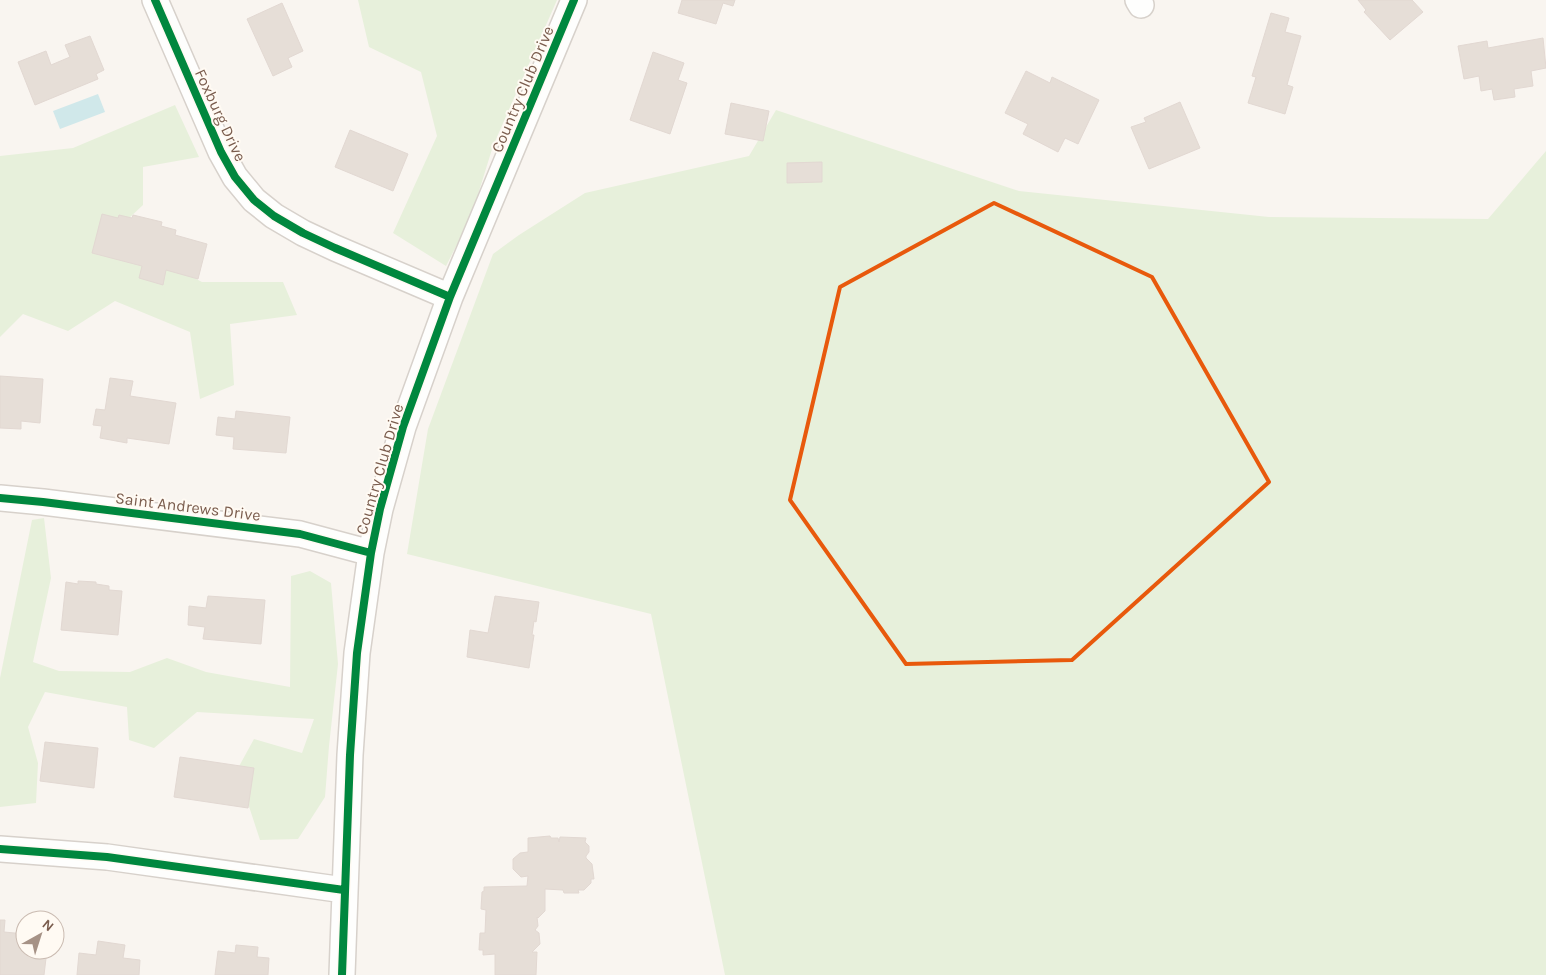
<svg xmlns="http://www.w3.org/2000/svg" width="1546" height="975" font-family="Karla,sans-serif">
	<rect width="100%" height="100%" fill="#f9f5f0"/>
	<path fill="#e7f0db" d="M358,0H557L493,146L471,217L446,266L393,233L437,136L421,72L369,47Z
		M175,105L199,157L143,167V205L111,235L202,282H283L297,315L230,324L234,385L200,399L190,332L115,301L68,331L23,314L0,337V156L73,148Z
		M776,110L1019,191L1269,217L1488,219L1546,151V975H725L651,614L407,554L428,429L493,254L519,235L585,193L749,156Z
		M44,518L51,578L33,662L59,671L130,672L167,658L206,672L290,687L291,576L310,571L331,583L338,664L329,746L325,797L298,839L260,840L237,770L254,739L302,753L314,719L197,712L154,748L129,740L127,707L45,692L28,727L38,763L36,803L0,807V678L32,520Z"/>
	<path fill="#d0e8ea" d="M98,94L105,112L60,129L53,111Z"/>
	<path fill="#e6ded7" stroke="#e2d8d2" d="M682,0H735L733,6L723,3L716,24L678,13Z
		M1358,0H1412L1423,12L1390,40L1364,12L1366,10Z
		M282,3L303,51L288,58L292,67L273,76L247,19Z
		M1271,13L1289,18L1285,32L1301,36L1287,85L1293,87L1285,114L1248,103L1256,77L1252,76Z
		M90,36L104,70L96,74L98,79L35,105L18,62L46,51L51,65L70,57L65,45Z
		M1543,38L1546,68L1531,71L1533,86L1514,89L1515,97L1494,100L1492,89L1481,91L1479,76L1464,79L1458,46L1487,41L1488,48Z
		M653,52L684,63L678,80L687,83L670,134L630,120Z
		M1026,71L1050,83L1052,77L1099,100L1078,144L1065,138L1058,152L1023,134L1028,124L1005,113Z
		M1180,102L1200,148L1149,169L1131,127L1146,122L1144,118Z
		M731,103L769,111L763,141L725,134Z
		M350,130L408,154L393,191L335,167Z
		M822,162V182L787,183V163Z
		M102,214L118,218L119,215L132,218L133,215L162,222L161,226L176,230L175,235L207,244L198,279L166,270L163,285L139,278L142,266L92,253Z
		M0,376L43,379L40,423L21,421V429L0,428Z
		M110,378L133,381L130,396L176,403L169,444L127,438V443L100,438L102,426L93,425L96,409L105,410Z
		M236,411L290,417L286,453L233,449L234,437L216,435L218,417L235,419Z
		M78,581L96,582V584L109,586V590L122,591L118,635L61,630L66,582L78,584Z
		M208,596L265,600L261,644L203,639L205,627L188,625L189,606L206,608Z
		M495,596L539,602L536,622L534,621L532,635H534L529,668L467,657L470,630L488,633Z
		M45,742L98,748L94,788L40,781Z
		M180,757L254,768L248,808L174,797Z
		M550,836L551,838H558L559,842L560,837L586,838L585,842L589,846V852L586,856V858L592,864L594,879H591V883L584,890H578L579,893H564L563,890L545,889V911L538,918L537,917L538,926L535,930L539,933L540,944L532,952H537L536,975H495V954L483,955V950H479L480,933H485L486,910L481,909L482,892L484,891V887L527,886L528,876L521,877L513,869V859L520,853L528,852V838Z
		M0,920H5L4,932L25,934V950H47L44,975H0Z
		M98,941L125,945L123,958L140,960L139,975H77L79,953L96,955Z
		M236,945L258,947L257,957L269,958L268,975H215L218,951L235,953Z"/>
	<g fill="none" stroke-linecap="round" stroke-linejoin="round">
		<defs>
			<path id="minor" d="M155,0L221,152L235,177L254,200L274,216L303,233L335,248L450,297
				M1138,0L1141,5
				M0,498L43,502L300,534L371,553
				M0,849L107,857L344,890
				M342,975L350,755L357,653L371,553L380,509L403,427L450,297L574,0"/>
		</defs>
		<use href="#minor" stroke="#d7d1cb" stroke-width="28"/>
		<use href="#minor" stroke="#fefefd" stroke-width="25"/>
		<defs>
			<path id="cycleway" d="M155,0L221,152L235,177L254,200L274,216L303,233L335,248L450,297
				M0,498L43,502L300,534L371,553
				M0,849L107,857L344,890
				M342,975L350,755L357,653L371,553L380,509L403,427L450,297L574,0"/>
		</defs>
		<use href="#cycleway" stroke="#fffaf3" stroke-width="11"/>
		<use href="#cycleway" stroke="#00873e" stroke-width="8"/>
	</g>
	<path fill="none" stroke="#e8590c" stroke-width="4" stroke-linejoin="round" d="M994,203L1152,277L1269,482L1072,660L906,664L790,500L840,287Z"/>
	<g text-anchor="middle" stroke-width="4" stroke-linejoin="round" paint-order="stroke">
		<g font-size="16" fill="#7a5c4d" stroke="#fffaf3">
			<text transform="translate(522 89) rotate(-67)" y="6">Country Club Drive</text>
			<text transform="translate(221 115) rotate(65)" y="6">Foxburg Drive</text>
			<text transform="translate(379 469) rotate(-74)" y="6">Country Club Drive</text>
			<text transform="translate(188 506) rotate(7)" y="6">Saint Andrews Drive</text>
		</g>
	</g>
	<g transform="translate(40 935) rotate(39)"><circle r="24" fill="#fffaf3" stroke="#cabbb1"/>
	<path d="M0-4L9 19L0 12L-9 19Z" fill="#a69286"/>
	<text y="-8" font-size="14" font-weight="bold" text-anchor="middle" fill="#7a5c4d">N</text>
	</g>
</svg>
